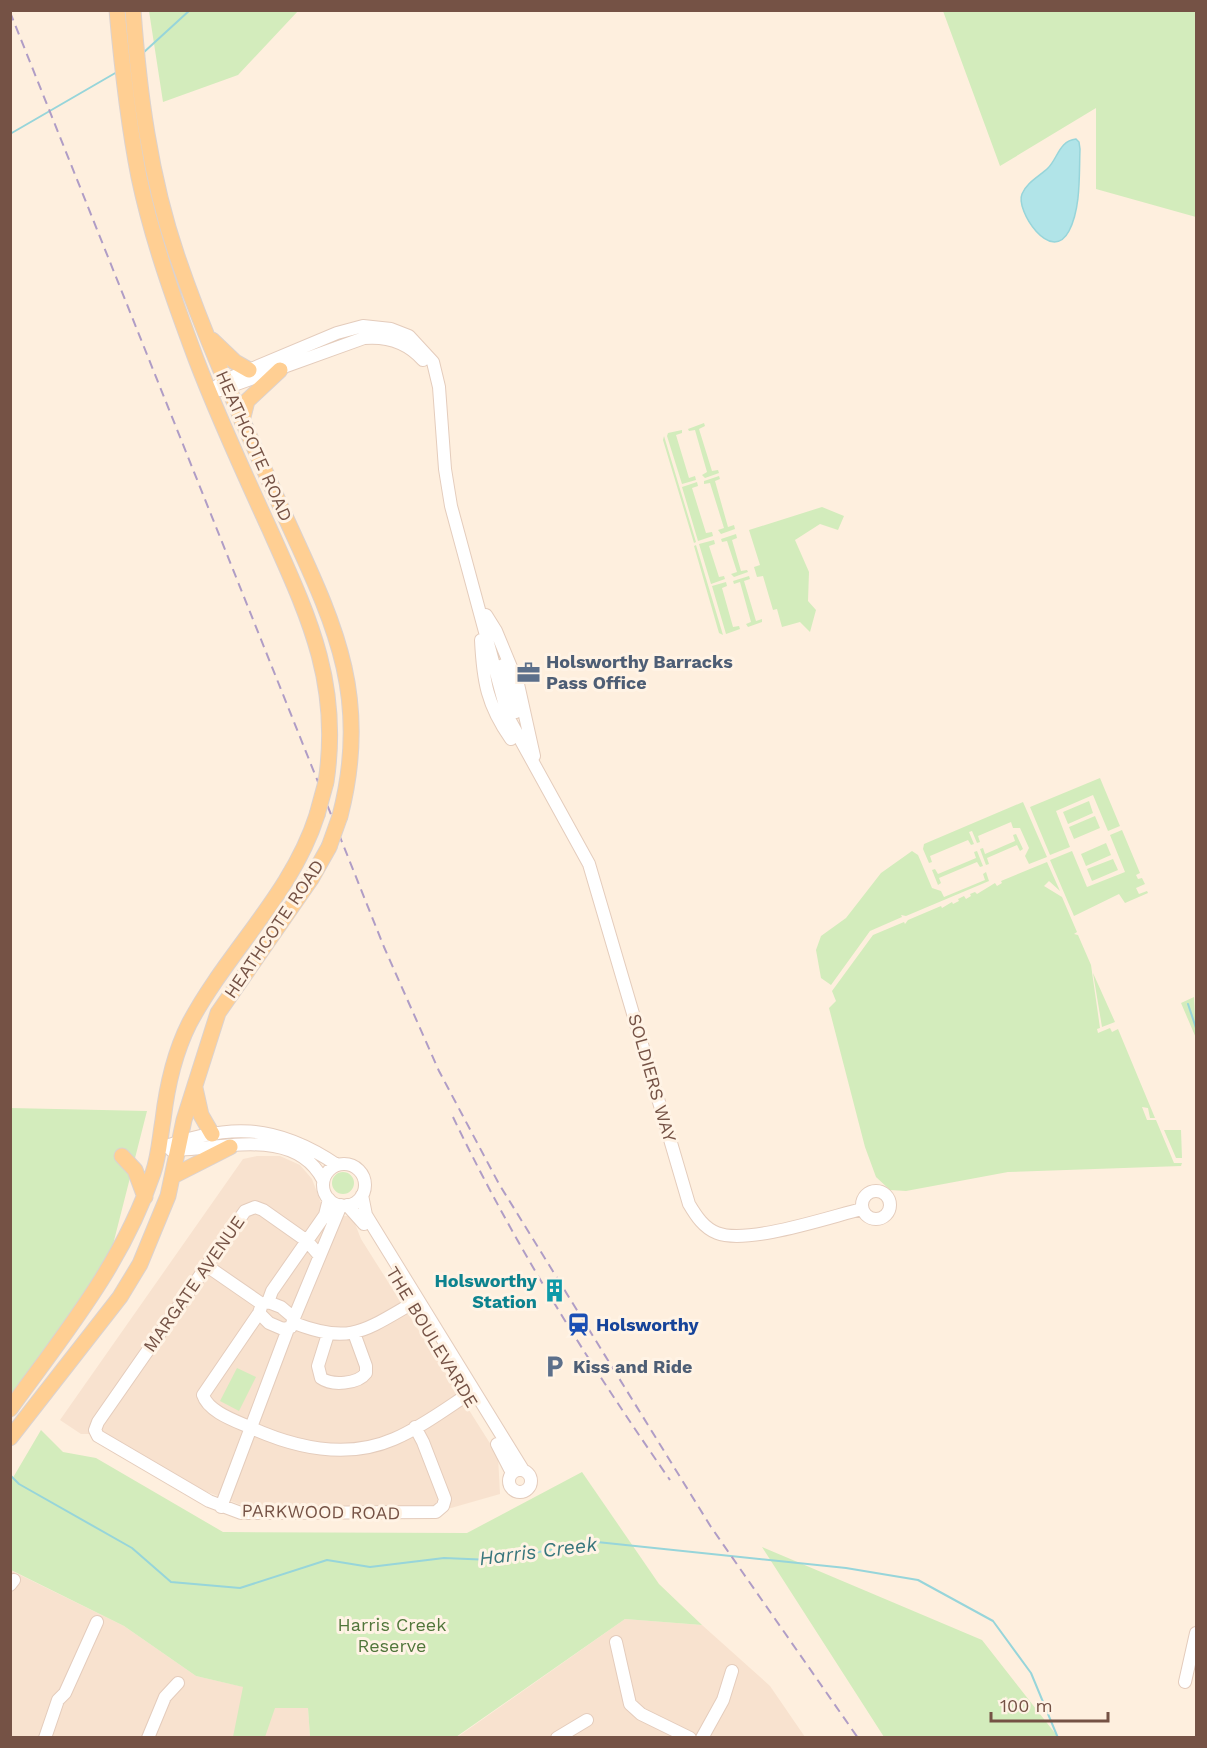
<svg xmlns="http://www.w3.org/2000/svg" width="1207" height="1748" font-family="'Work Sans',sans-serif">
	<rect width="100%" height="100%" fill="#feefde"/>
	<path fill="#f8e2cf" d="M257,1156H280L300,1165L312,1179L322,1206L342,1216H352L361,1239L498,1456L500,1494L451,1508L241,1505L205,1491L105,1434H81L60,1420L243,1159Z
		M10,1570L124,1626L196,1676L244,1687L308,1708L310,1737H11Z
		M625,1619L702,1625L770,1686L805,1737L456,1738Z"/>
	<path fill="#d3ecbc" d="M149,11V10L298,11L238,75L163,102Z
		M943,11H1196V217L1096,189V108L1000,166Z
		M704,423L705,426L699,429L712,471L718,470L719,473L705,478L702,475L707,472L695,430L689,431L688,429Z
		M682,430V433L676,435L689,478L695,476L696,480L682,484L667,436L668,433Z
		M664,436L696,542L694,543L663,440Z
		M719,476L720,479L715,481L728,527L734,525L735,529L721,534L718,530L724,528L710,483L704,484V481Z
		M697,482L698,486L692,488L706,533L712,532L713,536L698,541L682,487Z
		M822,507L844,516L838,530L820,524L795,540L809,572L808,601L816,610L810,632L800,622L782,627L777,609L773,610L763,576L757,577L754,567L760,565L749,530Z
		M736,534L737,538L732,540L741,571L747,570L748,572L734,577L731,574L737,572L727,541L722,542L721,539Z
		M714,540L715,544L709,546L719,577L724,576L725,579L711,584L699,544Z
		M696,545L723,635L719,633L694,546Z
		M749,576L750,579L744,581L756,621L762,619V622L748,627L746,624L751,622L740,582L734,584L733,581Z
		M726,582L727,586L722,588L733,627L739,626L740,629L726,634L712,586Z
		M1100,778L1120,826L1108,831L1093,795L1056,811L1070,847L1050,855L1030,807Z
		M1089,801L1093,813L1068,824L1063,812Z
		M1023,802L1047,857L1029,864L1025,856L1029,848L1020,828H1013L1011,822L978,836L980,842L977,843L972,831L969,832L974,844L971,845L968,840L930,856L932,862L929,863L923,849L924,844Z
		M1095,816L1100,828L1074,839L1069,827Z
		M1122,830L1140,873L1136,875L1138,879L1142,878L1145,884L1136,888L1139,894L1147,891L1148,893L1125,903L1119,894L1074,916L1050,860L1072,851L1087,887L1125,872L1110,835Z
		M1016,834L1023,849L1020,851L1017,845L987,858L989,864L986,865L980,849L983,848L985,854L1015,841L1013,835Z
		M1106,843L1111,855L1086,866L1081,854Z
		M912,851L918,855L932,888L941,891L944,897L985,880L983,874L986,872L989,881L906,916L901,915L902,917L870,931L831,985L821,978L816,950L821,936L846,918L881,873Z
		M977,851L983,866L980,867L977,862L939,878L941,883L938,885L932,870L935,869L938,874L976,858L974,852Z
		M1113,859L1118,870L1092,881L1087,869Z
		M1047,862L1060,891L1049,881L1044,886L1062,897L1077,932L1074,934L1078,935L1091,965L1100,1028L1097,1029L1098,1033L1110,1028L1112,1032L1118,1029L1155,1118H1150L1148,1108L1142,1107L1147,1120H1156L1174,1163H1182L1181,1166L1008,1172L906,1191L890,1190L876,1177L865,1147L829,1008L836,1001L832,991L873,935L904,922L905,924L908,920L941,906L942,908L952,902L953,904L959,901L958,899L964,896L966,899L971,896L970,894L975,892L977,894L995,883L997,886L1002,883L1001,881Z
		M1093,973L1115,1022L1102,1027Z
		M1194,997L1196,1038L1181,1003Z
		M11,1108L147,1111L105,1276L11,1414Z
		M1164,1130H1181L1182,1158H1176Z
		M332 1183a11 11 0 1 1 22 0a11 11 0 1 1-22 0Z
		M237,1368L256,1377L239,1411L220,1401Z
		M41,1430L63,1452L96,1458L223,1532L467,1533L582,1472L659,1584L702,1625L625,1619L456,1737H310L308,1708H275L265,1737H233L243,1687L196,1676L124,1626L11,1570V1481Z
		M762,1547L982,1640L1058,1737H884Z"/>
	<path fill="#b1e4e8" stroke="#97d5da" stroke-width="1.5" d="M1076,139L1079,142L1080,149C1079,175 1081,208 1069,231C1051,265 1015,210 1022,194C1027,182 1040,176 1048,168C1058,158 1059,141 1076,139Z"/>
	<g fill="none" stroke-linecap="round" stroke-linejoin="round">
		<path stroke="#97d5da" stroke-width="2" d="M143,53L190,10
			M10,134L117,72
			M1188,1004L1196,1028
			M10,1475L19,1484L132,1548L171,1582L240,1588L327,1560L370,1567L444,1558L492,1560L597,1542L846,1568L918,1580L993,1621L1031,1673L1058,1738"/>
		<defs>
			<path id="minor" d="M220,390L364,338C387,336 408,343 423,360
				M209,392L225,380L337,333L363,326L391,329L409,336L433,362L439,387L445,469L451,506L508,717L589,864L689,1204C696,1216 704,1228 717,1233C747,1245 829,1217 862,1209
				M486,615L496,631L518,684L534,756
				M481,640C483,681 487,705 511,739
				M503,665L516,712
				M158,1149C227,1123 275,1123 337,1165
				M171,1150C220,1150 295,1125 323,1180
				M323 1185a21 21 0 1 1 42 0a21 21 0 1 1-42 0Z
				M862 1205a14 14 0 1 1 28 0a14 14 0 1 1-28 0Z
				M362,1195L366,1215L523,1470
				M347,1205L364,1224
				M319,1255L307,1241L263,1210L255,1207L245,1211L98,1422L95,1430L98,1436L209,1501L241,1513L436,1512L443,1506L445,1499L423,1442L415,1427
				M207,1266L262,1304L268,1302L281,1307L294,1318L291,1327L283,1329L269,1323L259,1313L262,1304
				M268,1302L272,1291L325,1215L329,1199
				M259,1313L203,1395C208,1411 233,1420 247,1426C292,1447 346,1460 394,1439C422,1427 448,1407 473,1391
				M294,1318L341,1205
				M294,1323C349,1344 363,1332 411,1304
				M328,1334L318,1366L321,1378C332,1386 358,1384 366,1373V1366L354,1333
				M497,1444L512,1473
				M509 1481a11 11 0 1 1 22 0a11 11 0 1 1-22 0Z
				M221,1507L288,1329
				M10,1585L14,1580
				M616,1642L630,1704L641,1714L690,1738
				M1185,1682L1196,1633
				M45,1738L58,1700L65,1693L97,1622
				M148,1738L165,1697L178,1683
				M557,1738L587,1720
				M702,1738L723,1700L732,1671"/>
			<path id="major" d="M117,10C122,66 128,122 139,177C152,239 174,300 196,359C218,417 244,473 270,530C309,617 341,684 326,782
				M133,10C139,93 150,177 177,256C204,335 238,411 272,487C323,604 375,682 340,816
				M212,340L235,362L249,370
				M242,421L247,401L280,370
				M195,1088L201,1115L212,1134
				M122,1156L135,1170L145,1197
				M173,1176L230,1147
				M10,1409C65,1333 123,1263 153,1173C159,1156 160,1137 163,1120C167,1086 174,1054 189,1024C227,952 292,894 317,815
				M10,1438L120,1297L140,1264L168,1196L184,1120L218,1013L311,879L329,847"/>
		</defs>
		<use href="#minor" stroke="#e4ccbc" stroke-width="14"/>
		<use href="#major" stroke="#dbd2cf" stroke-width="17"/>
		<use href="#minor" stroke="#fff" stroke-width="12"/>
		<use href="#major" stroke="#ffcf93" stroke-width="15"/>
		<path stroke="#b09dc6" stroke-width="2" stroke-dasharray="9 6" stroke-linecap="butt" d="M10,12L384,947L439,1071L499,1184L711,1527L858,1738
			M453,1117C514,1244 589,1364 670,1480"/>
		<defs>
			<path id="major-bridge" d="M317,815L326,782
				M329,847L340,816"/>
		</defs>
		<use href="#major-bridge" stroke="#dbd2cf" stroke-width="17" stroke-linecap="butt"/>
		<use href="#major-bridge" stroke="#ffcf93" stroke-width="15"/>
	</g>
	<defs>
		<symbol id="office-bare" viewBox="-9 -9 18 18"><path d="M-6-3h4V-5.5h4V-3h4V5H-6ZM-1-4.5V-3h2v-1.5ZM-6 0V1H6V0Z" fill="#5c6f8a" stroke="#fff3e5" stroke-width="2.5" paint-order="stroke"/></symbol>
		<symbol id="building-bare" viewBox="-9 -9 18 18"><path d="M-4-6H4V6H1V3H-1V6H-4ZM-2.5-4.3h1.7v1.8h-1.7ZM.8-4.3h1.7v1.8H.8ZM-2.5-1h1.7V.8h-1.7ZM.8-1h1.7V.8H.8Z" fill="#0f9aa8" stroke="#fff3e5" stroke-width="2.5" paint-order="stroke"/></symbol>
		<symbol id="station-bare" viewBox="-9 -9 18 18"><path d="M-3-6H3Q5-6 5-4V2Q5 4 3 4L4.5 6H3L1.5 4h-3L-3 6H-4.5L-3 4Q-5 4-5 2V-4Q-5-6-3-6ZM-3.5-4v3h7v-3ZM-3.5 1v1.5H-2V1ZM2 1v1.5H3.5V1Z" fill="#1a4fb4" stroke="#fff3e5" stroke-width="2.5" paint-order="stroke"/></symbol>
		<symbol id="parking-bare" viewBox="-9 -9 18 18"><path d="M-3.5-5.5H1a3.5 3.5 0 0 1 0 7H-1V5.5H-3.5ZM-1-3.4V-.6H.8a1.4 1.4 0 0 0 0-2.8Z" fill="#5c6f8a" stroke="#fff3e5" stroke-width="2.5" paint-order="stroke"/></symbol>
	</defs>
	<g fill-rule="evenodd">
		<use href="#office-bare" x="512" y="656" width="33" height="33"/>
		<use href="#building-bare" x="538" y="1274" width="33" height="33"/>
		<use href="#station-bare" x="562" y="1308" width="33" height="33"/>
		<use href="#parking-bare" x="538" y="1350" width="33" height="33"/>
	</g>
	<g text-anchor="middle" stroke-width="6" stroke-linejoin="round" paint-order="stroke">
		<g font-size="18" fill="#755245" stroke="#fff3e5">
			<text transform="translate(254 446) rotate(66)" y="6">HEATHCOTE ROAD</text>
			<text transform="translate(274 929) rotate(-56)" y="6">HEATHCOTE ROAD</text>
			<text transform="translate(652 1078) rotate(74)" y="6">SOLDIERS WAY</text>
			<text transform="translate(194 1284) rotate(-55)" y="6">MARGATE AVENUE</text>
			<text transform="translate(432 1337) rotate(59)" y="6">THE BOULEVARDE</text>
			<text transform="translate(321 1512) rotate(1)" y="6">PARKWOOD ROAD</text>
		</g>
		<g font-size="18" font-weight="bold" fill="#4e5e75" stroke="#fff3e5" text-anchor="start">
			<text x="546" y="668">Holsworthy Barracks<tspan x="546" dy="21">Pass Office</tspan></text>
			<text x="573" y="1373">Kiss and Ride</text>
		</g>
		<g font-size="18" font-weight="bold" fill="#0d838f" stroke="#fff3e5" text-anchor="end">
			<text x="537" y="1287">Holsworthy<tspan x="537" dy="21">Station</tspan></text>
		</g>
		<g font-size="18" font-weight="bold" fill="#164399" stroke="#fff3e5" text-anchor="start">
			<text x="596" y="1331">Holsworthy</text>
		</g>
		<g font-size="18" fill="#50763a" stroke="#fff3e5">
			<text x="392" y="1631">Harris Creek<tspan x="392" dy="21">Reserve</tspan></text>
		</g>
		<g font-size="20" font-style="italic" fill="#38767c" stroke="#fff3e5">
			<text transform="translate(538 1551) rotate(-7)" y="7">Harris Creek</text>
		</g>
	</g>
	<rect width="1207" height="1748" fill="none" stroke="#755245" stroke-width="24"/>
	<path d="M991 1712v9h117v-9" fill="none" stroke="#755245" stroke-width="3"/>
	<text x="1000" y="1712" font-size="18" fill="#755245" stroke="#fff3e5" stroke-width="4.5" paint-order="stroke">100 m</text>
</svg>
